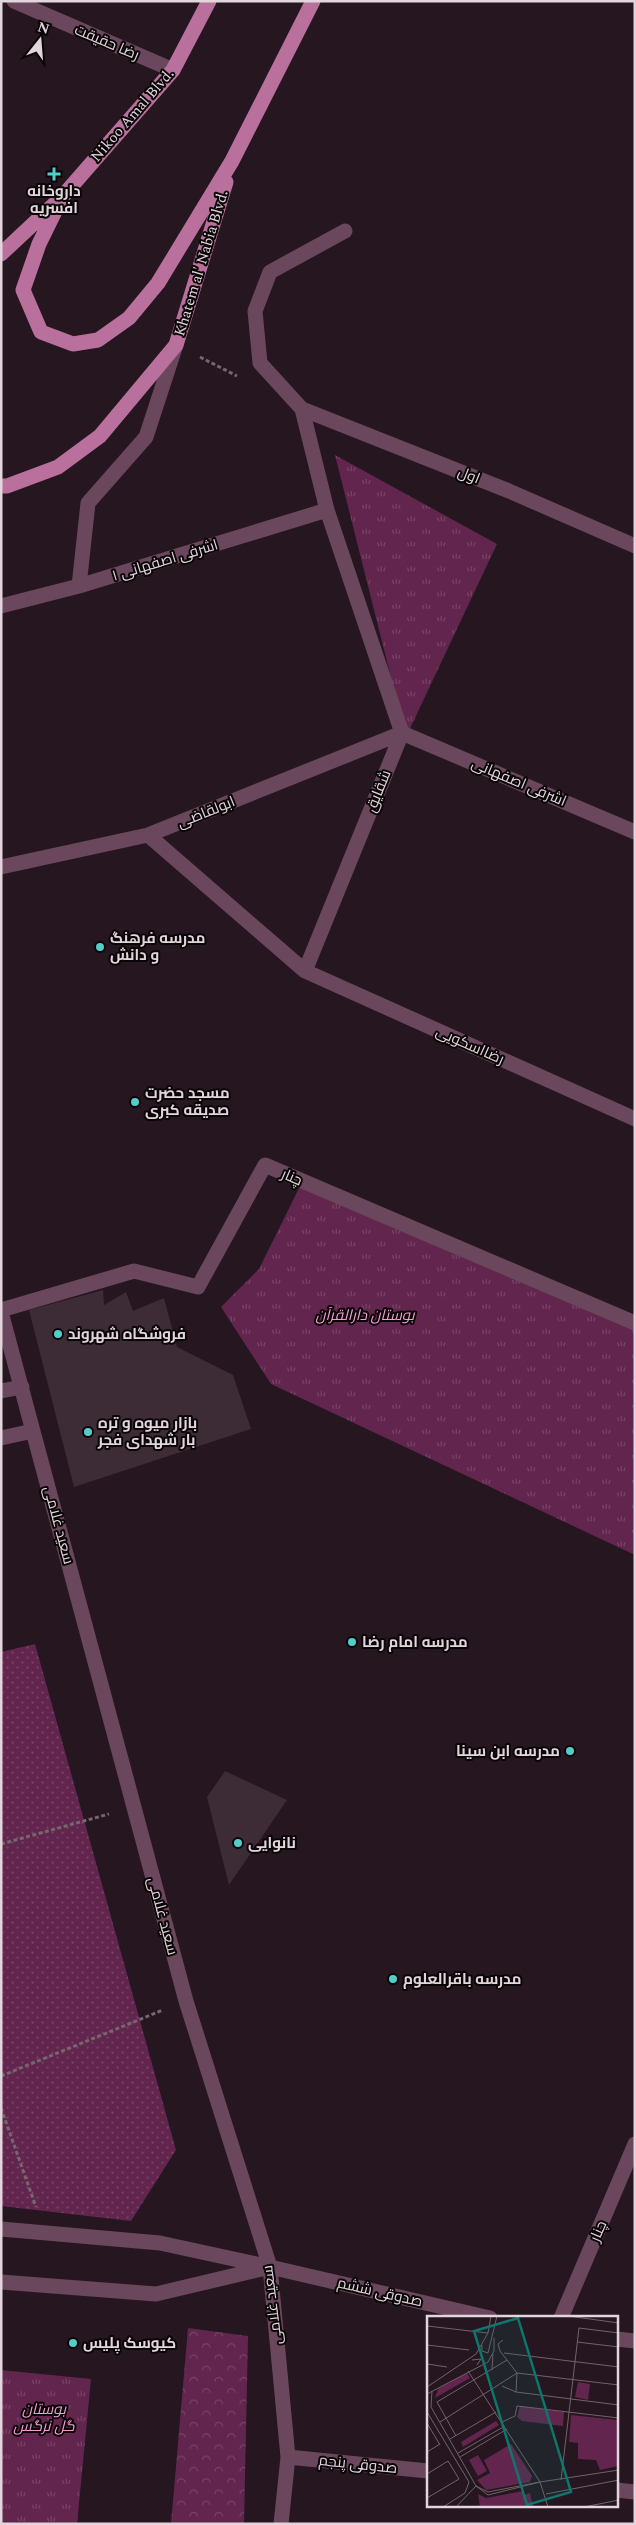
<svg xmlns="http://www.w3.org/2000/svg" width="636" height="2525" font-family="Spectral,Cairo,serif">
	<defs>
		<pattern id="grass-dots" width="8" height="8" patternUnits="userSpaceOnUse" patternTransform="scale(1.25)"><rect width="8" height="8" fill="#62254d"/><path d="M2 2h.1M6 6h.1" fill="none" stroke="#784466" stroke-width="1.8" stroke-linecap="round"/></pattern>
		<pattern id="forest-crowns" width="20" height="18" patternUnits="userSpaceOnUse" patternTransform="scale(1.25)"><rect width="20" height="18" fill="#62254d"/><path d="M2 6a3 3 0 1 1 6 0M12 15a3 3 0 1 1 6 0" fill="none" stroke="#784466"/></pattern>
		<pattern id="park-tufts" width="24" height="20" patternUnits="userSpaceOnUse" patternTransform="scale(1.25)"><rect width="24" height="20" fill="#62254d"/><path d="M3 7l-1-3M5 7V3M7 7l1-3M15 17l-1-3M17 17v-4M19 17l1-3" fill="none" stroke="#784466"/></pattern>
	</defs>
	<rect width="100%" height="100%" fill="#25161f"/>
	<path fill="url(#grass-dots)" d="M35,1644L176,2150L131,2221L1,2206V1652Z"/>
	<path fill="url(#forest-crowns)" d="M188,2328L248,2336L244,2524H171Z"/>
	<path fill="url(#park-tufts)" d="M335,455L497,544L406,737Z
		M305,1176L635,1330V1555L271,1384L221,1307L259,1269Z
		M1,2370L91,2379L77,2524H1Z"/>
	<path fill="#3d2b36" d="M103,1290L104,1305L126,1292L133,1311L164,1298L177,1347L233,1375L251,1429L74,1487L29,1310Z
		M225,1771L287,1800L229,1885L207,1797Z"/>
	<g fill="none" stroke-linecap="round" stroke-linejoin="round">
		<path stroke="#75676f" stroke-width="3" stroke-dasharray="4 2.5" stroke-linecap="butt" d="M200,357L237,376
			M1,1844L109,1814
			M1,2076L163,2010
			M1,2108L36,2207"/>
		<path stroke="#6a475c" stroke-width="15" d="M14,1L173,70
			M345,231L270,272L255,311L260,363L302,409L509,491L635,546
			M79,586L88,503L146,437L176,345
			M1,606L79,586L327,510
			M148,835L305,971L402,733L327,510L302,409
			M1,867L148,835L402,733L635,832
			M305,971L635,1119
			M1,1310L134,1271L198,1287L265,1165L635,1323
			M1,1312L186,2001L270,2267L288,2457L281,2524
			M1,1391L22,1387
			M1,1438L33,1431
			M1,2229L160,2243L270,2267L156,2294L1,2282
			M270,2267L490,2318
			M561,2318L635,2144
			M617,2339L635,2341
			M288,2457L428,2471
			M617,2490L635,2492"/>
		<path stroke="#ba709d" stroke-width="15" d="M62,197L39,244L23,290L41,332L73,344L98,340L129,318L158,283L232,161L313,1
			M1,254L62,197L173,70L209,1
			M1,486H7L58,467L100,436L176,345L226,182"/>
	</g>
	<g fill="#53cdca" stroke="#0a0507" stroke-width="2">
		<path d="M51.5 166.5h5v5h5v5h-5v5h-5v-5h-5v-5h5z"/>
		<circle cx="100" cy="947" r="5"/>
		<circle cx="135" cy="1102" r="5"/>
		<circle cx="58" cy="1334" r="5"/>
		<circle cx="88" cy="1432" r="5"/>
		<circle cx="352" cy="1642" r="5"/>
		<circle cx="570" cy="1751" r="5"/>
		<circle cx="238" cy="1843" r="5"/>
		<circle cx="393" cy="1979" r="5"/>
		<circle cx="73" cy="2343" r="5"/>
	</g>
	<g text-anchor="middle" stroke-width="4" stroke-linejoin="round" paint-order="stroke">
		<g font-size="15" fill="#e2d6dc" stroke="#0a0507">
			<text transform="translate(107 42) rotate(23)" y="5">رضا حقیقت</text>
			<text transform="translate(132 115) rotate(-49)" y="5">Nikoo Amal Blvd.</text>
			<text transform="translate(201 263) rotate(-73)" y="5">Khatem al' Nabia Blvd.</text>
			<text transform="translate(469 475) rotate(22)" y="5">اول</text>
			<text transform="translate(165 560) rotate(-17)" y="5">اشرفی اصفهانی ۱</text>
			<text transform="translate(519 782) rotate(23)" y="5">اشرفی اصفهانی</text>
			<text transform="translate(378 791) rotate(-68)" y="5">شقایق</text>
			<text transform="translate(206 812) rotate(-22)" y="5">ابولقاضی</text>
			<text transform="translate(470 1045) rotate(24)" y="5">رضااسکویی</text>
			<text transform="translate(292 1177) rotate(23)" y="5">چنار</text>
			<text transform="translate(59 1525) rotate(75)" y="5">سعید غلامی</text>
			<text transform="translate(163 1916) rotate(75)" y="5">سعید غلامی</text>
			<text transform="translate(598 2231) rotate(-67)" y="5">چنار</text>
			<text transform="translate(380 2292) rotate(13)" y="5">صدوقی ششم</text>
			<text transform="translate(272 2305) rotate(-97)" y="5">سعید غلامی</text>
			<text transform="translate(358 2464) rotate(6)" y="5">صدوقی پنجم</text>
		</g>
		<g font-size="15" font-weight="bold" fill="#e2d6dc" stroke="#0a0507" text-anchor="start">
			<text x="54" y="196" text-anchor="middle">داروخانه<tspan x="54" dy="17">افسریه</tspan></text>
			<text x="110" y="943">مدرسه فرهنگ<tspan x="110" dy="17">و دانش</tspan></text>
			<text x="145" y="1098">مسجد حضرت<tspan x="145" dy="17">صدیقه کبری</tspan></text>
			<text x="68" y="1339">فروشگاه شهروند</text>
			<text x="98" y="1428">بازار میوه و تره‌<tspan x="98" dy="17">بار شهدای فجر</tspan></text>
			<text x="362" y="1647">مدرسه امام رضا</text>
			<text x="560" y="1756" text-anchor="end">مدرسه ابن سینا</text>
			<text x="248" y="1848">نانوایی</text>
			<text x="403" y="1984">مدرسه باقرالعلوم</text>
			<text x="83" y="2348">کیوسک پلیس</text>
		</g>
		<g font-size="15" font-style="italic" fill="#f89ed5" stroke="#0a0507">
			<text x="365" y="1320">بوستان دارالقرآن</text>
			<text x="44" y="2414">بوستان<tspan x="44" dy="17">گل نرگس</tspan></text>
		</g>
	</g>
	<g transform="translate(427 2316)">
		<rect width="191" height="191" fill="#25161f"/>
		<path d="M69,105L72,109L36,131L34,126ZM84,128L105,160L103,166L59,174L50,164L63,157L57,144Z" fill="#62254d"/>
		<path d="M144,99L191,104V150L173,154L169,144L151,143V127L142,126Z" fill="#62254d"/>
		<path d="M40,57L43,62L8,82L11,73ZM151,66L163,68L161,84L148,81ZM93,90L137,96L136,110L95,105L90,101ZM96,175L97,179L103,177L106,191H53L51,178L59,182Z" fill="#62254d"/>
		<path d="M51,139L60,155L51,160L42,144Z" fill="#62254d"/>
		<path fill="none" stroke="#71636b" stroke-width="1" d="M141,0L192,7M0,10L61,17M150,26L192,31M0,29L42,34M55,29V35L61,37L70,0M77,37L192,51M45,44L54,43L50,49M0,48L20,51M65,54L66,38M41,55L113,166L121,191M75,70L89,76L90,57L73,35L71,28L76,24M0,71L49,38L61,17L64,0M5,75L4,91L49,170L29,191M89,76L192,89M0,78L61,46L67,35V22M0,96L42,166L38,177L16,191M13,106L90,57L192,69M75,106L88,100L90,90L192,102M0,107L13,129M29,120L10,86L80,44M23,123L69,96M0,136L13,128M31,137L78,110M33,141L80,113M0,158L21,145L32,163L0,182M134,164L152,12L192,17M113,166L61,179L49,170L61,176ZM113,166L192,154M119,178L192,164M157,191L192,184"/>
		<path fill="#0f766e" fill-opacity="0.15" stroke="#0f766e" stroke-width="2.5" d="M91,2L144,176L100,189L47,15Z"/>
		<rect width="191" height="191" fill="none" stroke="#e2d6dc" stroke-width="2.5"/>
	</g>
	<rect width="636" height="2525" fill="none" stroke="#e2d6dc" stroke-width="5"/>
	<g transform="translate(40 40) rotate(17)" stroke="#0a0507" stroke-width="4" paint-order="stroke">
	<path d="M0-4L9 19L0 12L-9 19Z" fill="#e2d6dc"/>
	<text y="-8" font-size="14" font-weight="bold" text-anchor="middle" fill="#e2d6dc">N</text>
	</g>
</svg>
